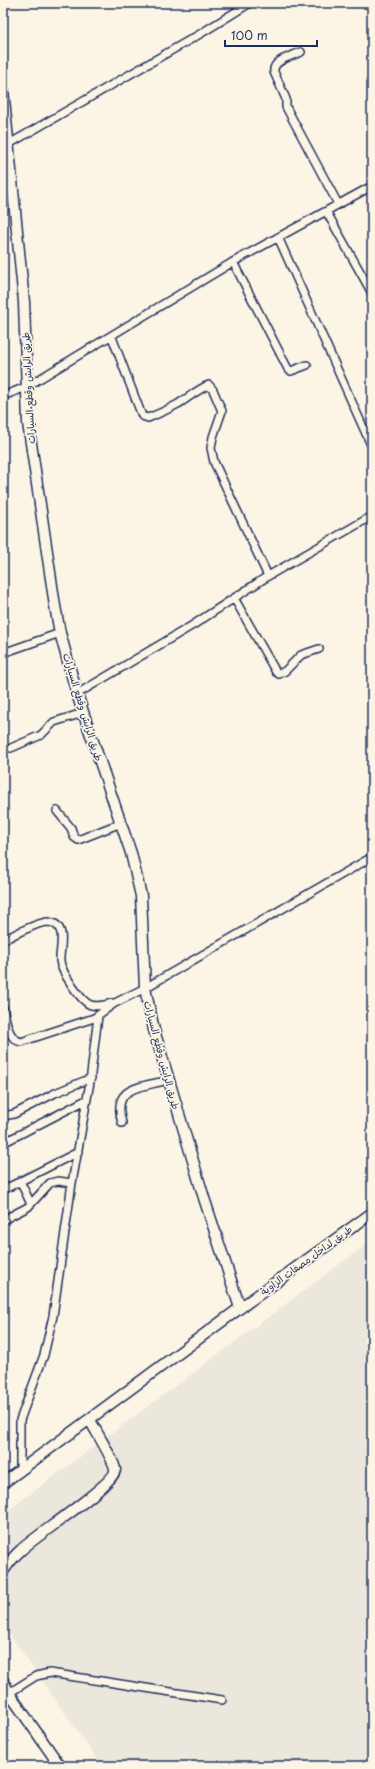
<svg xmlns="http://www.w3.org/2000/svg" width="375" height="1769" font-family="'Playpen Sans','Playpen Sans Arabic',sans-serif">
	<rect width="100%" height="100%" fill="#fcf5e5"/>
	<filter id="ink" filterUnits="userSpaceOnUse"><feTurbulence type="fractalNoise" baseFrequency=".025" numOctaves="2"/><feDisplacementMap in="SourceGraphic" scale="8" xChannelSelector="R" yChannelSelector="G"/><feConvolveMatrix kernelMatrix="1 2 1 2 8 2 1 2 1" color-interpolation-filters="sRGB"/></filter>
	<g filter="url(#ink)">
		<path fill="#ece7dc" d="M372,1240V1766H102L3,1625V1514Z"/>
		<g fill="none" stroke-linecap="round" stroke-linejoin="round">
			<defs>
				<path id="street" d="M301,52C293,56 272,60 274,72L286,99V107L338,204
					M9,144L200,34L250,3
					M326,211L372,293
					M278,237L372,447
					M233,262L288,369L291,371L307,365
					M112,337L142,416L148,418C158,414 169,409 178,404C188,398 198,389 209,385L213,390L222,411L213,437L211,448L214,462L268,576
					M3,396L26,387L233,262L372,186
					M234,598L276,672L279,674L285,671L301,655L319,649
					M3,653L60,633
					M77,694L193,625L268,576L372,516
					M11,748L41,735L54,722L83,713
					M57,811L71,828L74,837L78,840L121,823
					M3,940C14,935 37,922 48,922C69,924 59,949 60,961C61,971 81,1002 91,1005C98,1007 105,1005 112,1003
					M3,1007C6,1018 7,1039 21,1042L94,1018L115,1003L145,988L372,857
					M3,1116L14,1114L55,1093L91,1078
					M122,1123C111,1085 141,1088 168,1080
					M3,1143L86,1100
					M20,1181L31,1204
					M3,1190L78,1152
					M3,1220L28,1207L50,1183L58,1181L72,1183
					M20,1472V1420L44,1355L53,1316L72,1183L90,1082L98,1016
					M9,1693L36,1676L50,1673L222,1700"/>
				<path id="secondary" d="M3,89L24,302L28,423L55,606L60,633L77,694L131,853L141,896L145,988L154,1030L204,1198L240,1308
					M3,1483L240,1308L372,1213
					M3,1571C8,1564 14,1556 21,1550C34,1537 117,1483 115,1469C114,1460 95,1430 90,1420
					M3,1681L9,1693L60,1766"/>
			</defs>
			<use href="#street" stroke="#1b2f5e" stroke-width="10"/>
			<use href="#secondary" stroke="#1b2f5e" stroke-width="13"/>
			<use href="#street" stroke="#fcf5e5" stroke-width="7"/>
			<use href="#secondary" stroke="#fcf5e5" stroke-width="10"/>
		</g>
	</g>
	<g text-anchor="middle" stroke-width="3.5" stroke-linejoin="round" paint-order="stroke">
		<g font-size="10" fill="#1b2f5e" stroke="#fcf5e5">
			<text transform="translate(28 388) rotate(-93)" y="4">طريق الرابش وقطع السيارات</text>
			<text transform="translate(83 707) rotate(73)" y="4">طريق الرابش وقطع السيارات</text>
			<text transform="translate(162 1055) rotate(75)" y="4">طريق الرابش وقطع السيارات</text>
			<text transform="translate(306 1260) rotate(-36)" y="4">طريق لداخل مصفات الزاوية</text>
		</g>
	</g>
	<rect width="375" height="1769" fill="none" stroke="#fcf5e5" stroke-width="16"/>
	<rect x="8" y="8" width="359" height="1753" fill="none" stroke="#1b2f5e" stroke-width="1.5" filter="url(#ink)"/>
	<path d="M225 40v6h92v-6" fill="none" stroke="#1b2f5e" stroke-width="2"/>
	<text x="231" y="40" font-size="12" fill="#1b2f5e" stroke="#fcf5e5" stroke-width="3" paint-order="stroke">100 m</text>
</svg>
